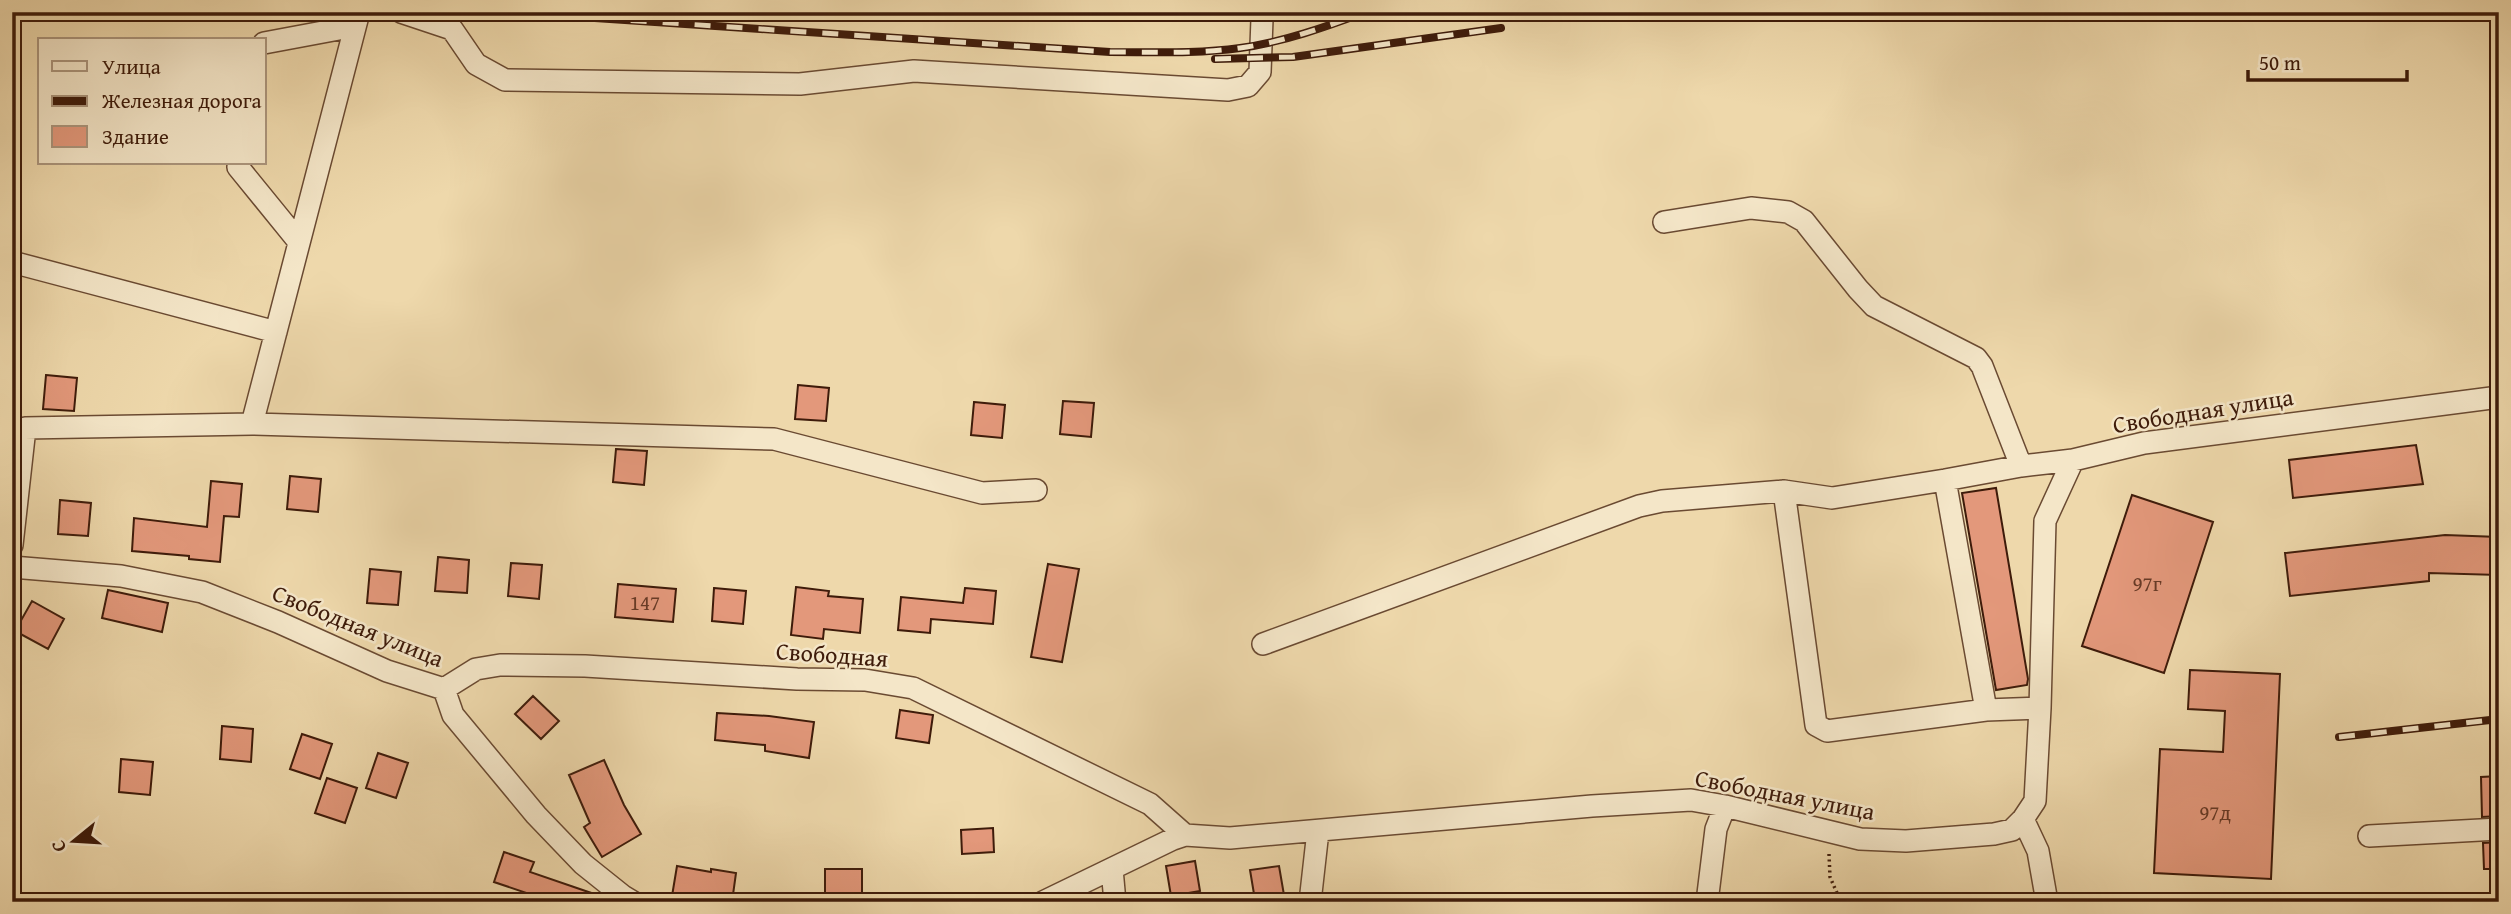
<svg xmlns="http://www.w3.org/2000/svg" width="2511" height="914" font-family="'Gentium Book Plus',serif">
	<rect width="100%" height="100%" fill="#eed8ab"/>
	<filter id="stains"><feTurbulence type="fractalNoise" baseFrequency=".00286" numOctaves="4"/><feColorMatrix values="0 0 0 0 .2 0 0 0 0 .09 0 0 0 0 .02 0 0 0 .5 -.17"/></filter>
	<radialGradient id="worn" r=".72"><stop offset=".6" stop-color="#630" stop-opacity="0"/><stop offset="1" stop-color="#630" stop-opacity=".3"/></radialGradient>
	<path fill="#e3987b" stroke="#3e1b0a" stroke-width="2" d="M46,375L77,378L74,411L43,409Z
		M798,385L829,388L826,421L795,419Z
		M1063,401L1094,403L1091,437L1060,434Z
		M974,402L1005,405L1002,438L971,435Z
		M2416,445L2423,484L2293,498L2289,460Z
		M616,449L647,451L644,485L613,482Z
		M290,476L321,479L318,512L287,509Z
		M211,481L242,484L239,517L224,516L220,562L189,559V556L132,551L134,518L207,527Z
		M1996,488L2028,679L2027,685L1996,690L1962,493Z
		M2132,495L2213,522L2164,673L2082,646Z
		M60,500L91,503L88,536L58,534Z
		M2445,535L2499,537V575L2429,573V581L2290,596L2285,553Z
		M438,557L469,560L467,593L435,591Z
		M511,563L542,565L539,599L508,596Z
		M1048,564L1079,569L1062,662L1031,657Z
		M370,569L401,572L398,605L367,603Z
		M618,584L676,589L673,622L615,617Z
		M796,587L829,591L828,596L863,599L860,633L824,629L823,639L791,635Z
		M714,588L746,591L743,624L712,621Z
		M965,588L996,591L993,624L931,619L930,633L898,630L901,597L963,603Z
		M108,590L168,603L162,632L102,618Z
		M32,601L64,619L48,649L15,631Z
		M2190,670L2280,674L2271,879L2154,873L2160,749L2223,752L2225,711L2188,709Z
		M533,696L559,721L541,739L515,714Z
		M900,710L933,715L929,743L896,738Z
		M717,713L769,716L814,722L809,758L765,751V745L715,740Z
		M222,726L253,729L251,762L220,759Z
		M302,734L332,744L320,779L290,769Z
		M378,753L408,763L396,798L366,788Z
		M121,759L153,762L150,795L119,792Z
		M604,760L624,805L641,834L602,857L584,827L590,823L569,775Z
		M2499,776V816L2482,817L2481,777Z
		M327,778L357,788L345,823L315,813Z
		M993,828L994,852L962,854L961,830Z
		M2499,842V869H2484L2483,843Z
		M504,852L534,862L530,872L603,897L609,902H553L494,882Z
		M1195,861L1200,891L1171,896L1166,866Z
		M677,866L711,872V869L736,873L732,902L700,900L699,902H671Z
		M1279,866L1284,895L1255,900L1250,870Z
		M825,869H862V902H825Z"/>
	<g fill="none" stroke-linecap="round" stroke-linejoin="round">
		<defs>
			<path id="minor" d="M401,12L452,29L476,64L505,80L800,84L914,71L1228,90L1248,86L1260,72L1262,19L1260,12
				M264,43L355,26
				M239,163L238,167L299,242
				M1664,222L1751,208L1788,212L1804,221L1858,289L1874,306L1976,358L1982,366L2021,466
				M12,262L276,332
				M252,424L359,12
				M1945,480L1986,710L2040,708
				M1784,491L1816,725L1827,731L1986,710
				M12,545L25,428L252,424L774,439L982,493L1036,490
				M12,567L121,576L202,592L278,622L387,671L444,689
				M1263,644L1639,506L1662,501L1784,491L1832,498L1945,480L2021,466L2073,460
				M444,689L476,669L500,665L585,666L797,679L865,680L913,688L1150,804L1185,835
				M444,689L453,715L536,815L583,864L623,896L633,902
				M2023,819L2038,851L2047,902
				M2369,836L2499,829
				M1112,869L1115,902
				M1043,902L1173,839L1185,835L1230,838L1592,806L1691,800L1725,806L1860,839L1906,841L1994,834L2012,830L2023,819L2035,801L2040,708L2045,521L2073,460L2144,443L2499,397
				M1310,902L1318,831
				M1707,902L1716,829L1725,806"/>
		</defs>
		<use href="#minor" stroke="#6a4a32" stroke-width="24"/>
		<path stroke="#3e1b0a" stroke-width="3.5" stroke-dasharray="2 3.5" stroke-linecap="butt" d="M1829,854L1830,877L1841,902"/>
		<use href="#minor" stroke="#f4e6c8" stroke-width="21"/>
		<defs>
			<path id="rail" d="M503,12L1110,52C1154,52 1197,54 1240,48C1284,42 1325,27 1366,12
				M1215,59L1293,57L1501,28
				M2339,737L2499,719"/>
		</defs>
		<use href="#rail" stroke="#3e1b0a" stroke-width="8"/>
		<use href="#rail" stroke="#f4e6c8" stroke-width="5" stroke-dasharray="16" stroke-linecap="butt"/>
	</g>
	<g text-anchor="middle" stroke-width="5" stroke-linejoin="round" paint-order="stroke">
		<g font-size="21" fill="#673a26">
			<text x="2147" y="591">97г</text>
			<text x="645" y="610">147</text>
			<text x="2215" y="820">97д</text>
		</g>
		<g font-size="24" fill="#3e1b0a" stroke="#f4e6c8">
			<text transform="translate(2203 411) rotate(-9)" y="8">Свободная улица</text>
			<text transform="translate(358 626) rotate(22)" y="8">Свободная улица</text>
			<text transform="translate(832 655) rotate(4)" y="8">Свободная</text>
			<text transform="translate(1785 795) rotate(11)" y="8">Свободная улица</text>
		</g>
	</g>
	<rect width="2511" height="914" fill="none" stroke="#eed8ab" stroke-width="42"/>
	<rect x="14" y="14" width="2483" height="886" fill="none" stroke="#3e1b0a" stroke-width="3.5"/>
	<rect x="21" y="21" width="2469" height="872" fill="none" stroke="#3e1b0a" stroke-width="2"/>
	<rect x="38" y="38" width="228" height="126" fill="#f4e6c8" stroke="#ab957c" stroke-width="2"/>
	<rect x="52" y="61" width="35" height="10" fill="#f4e6c8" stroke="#ab957c" stroke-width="2"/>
	<text x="102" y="74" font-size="21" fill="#3e1b0a">Улица</text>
	<rect x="52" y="96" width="35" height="10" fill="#3e1b0a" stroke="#ab957c" stroke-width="2"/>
	<text x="102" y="108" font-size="21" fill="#3e1b0a">Железная дорога</text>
	<rect x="52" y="126" width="35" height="21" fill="#e3987b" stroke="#ab957c" stroke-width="2"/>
	<text x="102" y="144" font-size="21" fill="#3e1b0a">Здание</text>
	<g transform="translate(74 841) rotate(252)" stroke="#f4e6c8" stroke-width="5" paint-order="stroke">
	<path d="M0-5L12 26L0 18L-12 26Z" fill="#3e1b0a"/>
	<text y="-10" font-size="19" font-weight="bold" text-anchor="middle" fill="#3e1b0a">С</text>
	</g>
	<path d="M2248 70v10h159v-10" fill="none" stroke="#3e1b0a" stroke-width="3.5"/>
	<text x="2259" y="70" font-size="21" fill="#3e1b0a" stroke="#f4e6c8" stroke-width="5" paint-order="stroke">50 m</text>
	<rect width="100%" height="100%" filter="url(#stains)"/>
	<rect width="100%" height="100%" fill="url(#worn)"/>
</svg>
